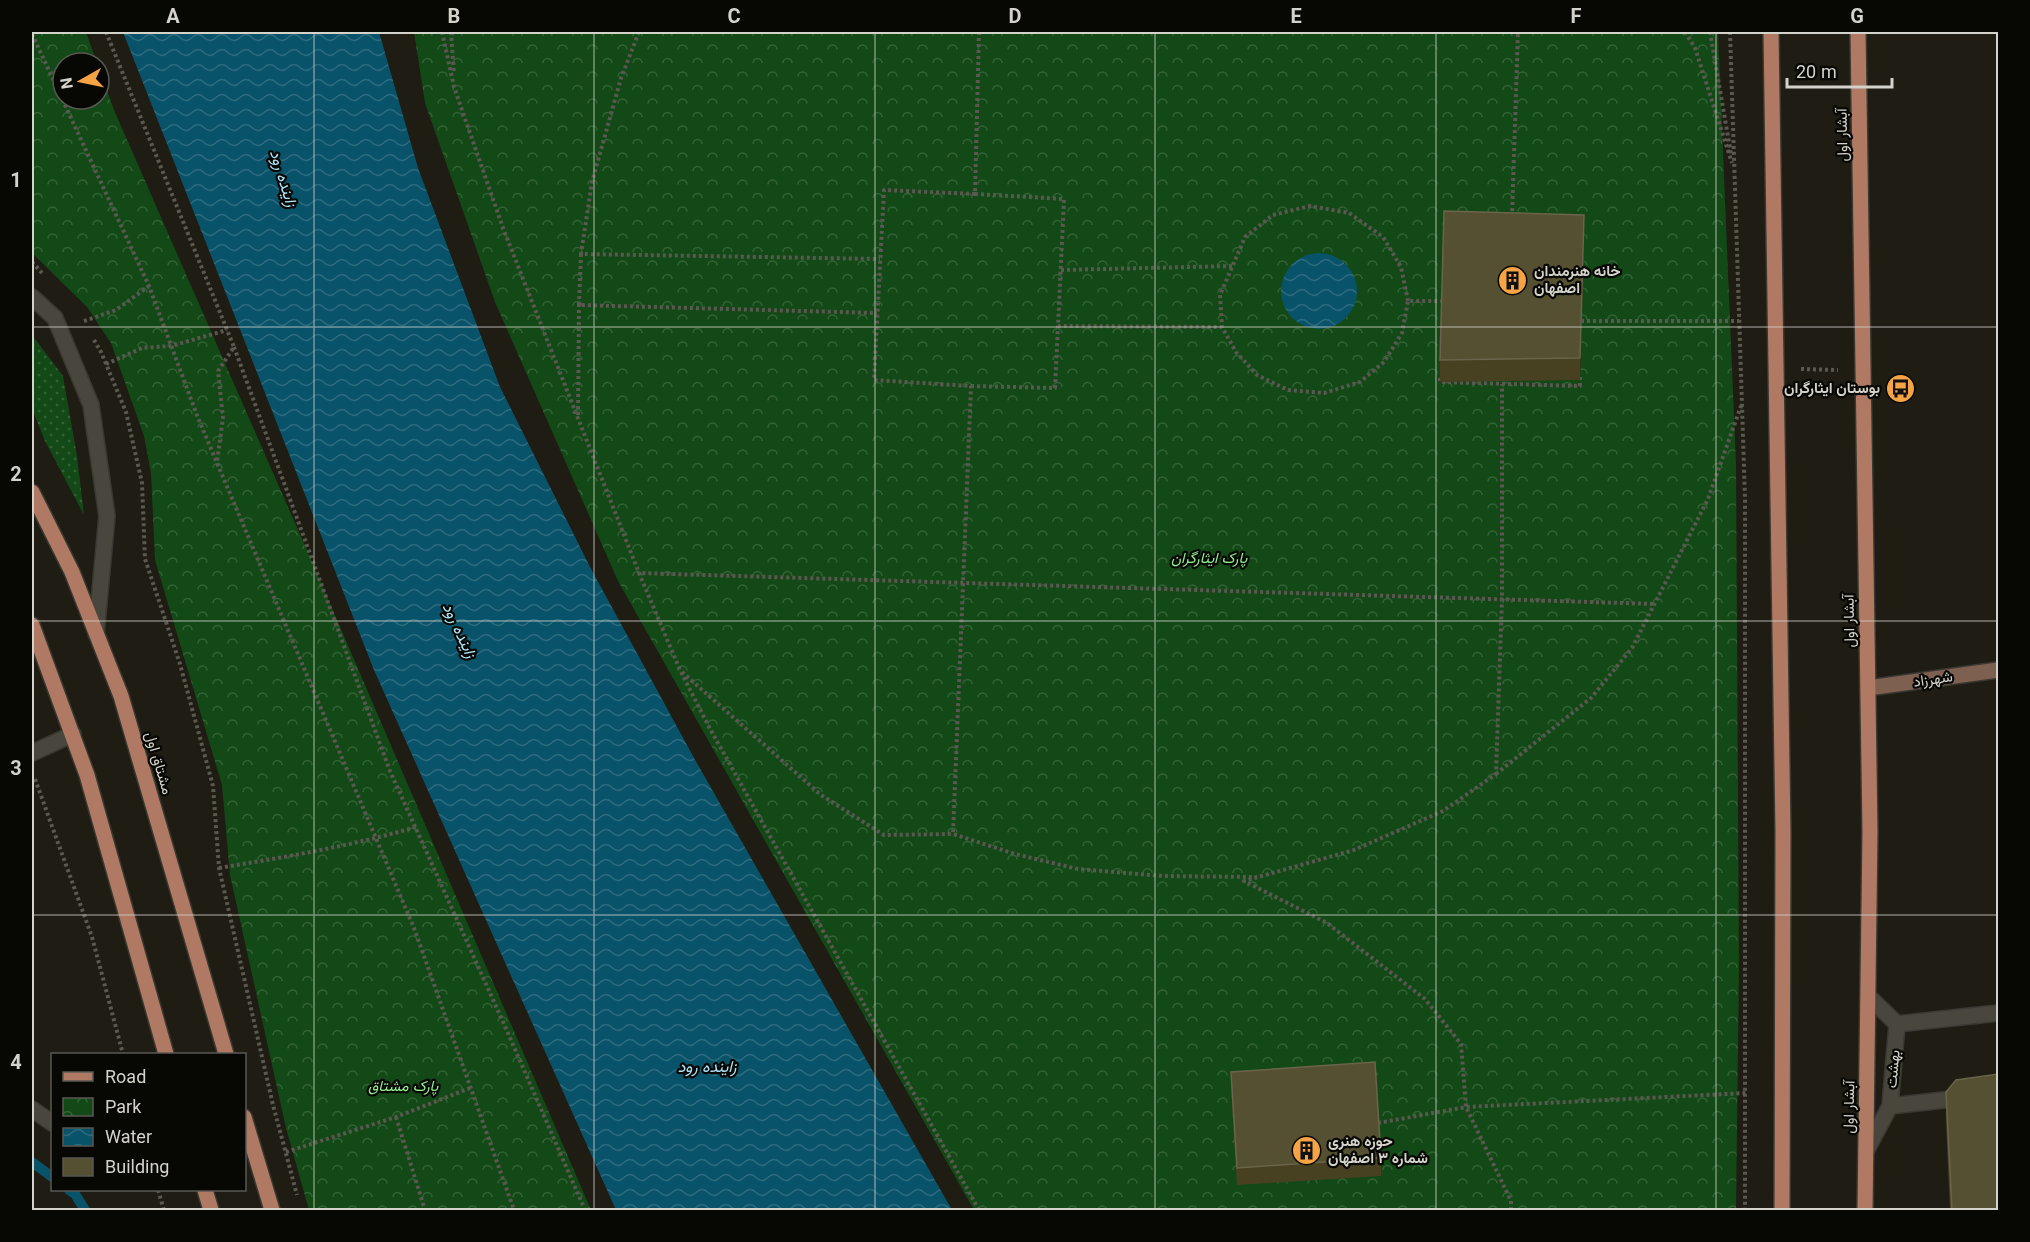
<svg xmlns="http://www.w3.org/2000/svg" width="2030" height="1242" font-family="Georgia,Vazirmatn,serif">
	<defs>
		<pattern id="grass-dots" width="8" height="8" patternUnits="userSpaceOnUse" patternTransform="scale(1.5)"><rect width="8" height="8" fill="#124916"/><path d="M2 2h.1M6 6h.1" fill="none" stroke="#346237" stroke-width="1.8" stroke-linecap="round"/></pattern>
		<pattern id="park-crowns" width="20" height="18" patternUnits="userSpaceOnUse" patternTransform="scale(1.5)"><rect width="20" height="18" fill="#124916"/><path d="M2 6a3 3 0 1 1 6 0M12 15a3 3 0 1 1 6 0" fill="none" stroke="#346237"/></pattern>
		<pattern id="water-waves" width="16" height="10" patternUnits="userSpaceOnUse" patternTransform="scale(1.5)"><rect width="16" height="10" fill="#09536a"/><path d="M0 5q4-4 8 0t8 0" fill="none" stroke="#2c6b7e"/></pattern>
	</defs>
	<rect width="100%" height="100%" fill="#1e1c13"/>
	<path fill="url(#grass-dots)" d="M32,335L63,376L77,456L84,515L45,441L32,409Z"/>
	<path fill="url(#park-crowns)" d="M32,32H86L97,63H63V99H99V68L114,110L309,555L591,1210H309L286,1128L230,875L222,785L155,560L151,473L144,436L111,343L87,307L32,253Z
		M414,32H1718L1736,464L1739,966L1736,1210H974L618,581L495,302L425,103Z"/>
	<path fill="url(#water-waves)" d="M123,32H379L418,168L500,387L590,567L694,758L952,1210H616L374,670Z
		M1281 291a38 38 0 1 1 76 0a38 38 0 1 1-76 0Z"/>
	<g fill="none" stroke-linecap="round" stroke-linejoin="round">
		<path stroke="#09536a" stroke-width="10" d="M32,1162L52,1177
			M69,1190L75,1194L85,1210"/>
		<defs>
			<path id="lane" d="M32,297L55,318L91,405L107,516L96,634"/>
			<path id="street" d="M32,753L73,734
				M1868,996L1897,1024
				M1890,1106L1998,1094
				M32,1109L52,1123
				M1866,1151L1890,1106L1897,1024L1998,1013"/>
			<path id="secondary" d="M1868,688L1998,670"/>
			<path id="primary" d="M1771,32L1783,833L1782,1210
				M1858,32L1870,832L1865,1210
				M32,492L72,572L121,696L226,1054
				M32,625L87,775L166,1054
				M244,1117L272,1210
				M205,1190L211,1210"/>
		</defs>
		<use href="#lane" stroke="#393832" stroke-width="18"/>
		<use href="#street" stroke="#393832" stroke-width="18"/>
		<use href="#secondary" stroke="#393832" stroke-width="18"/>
		<use href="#primary" stroke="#393832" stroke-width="18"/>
		<path stroke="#5a5850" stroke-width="4" stroke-dasharray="3 3" stroke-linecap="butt" d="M106,32L234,347L218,371L223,418L217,462
			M442,32L454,87L503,228L639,573
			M451,32L454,74
			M639,32L621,78L592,182L581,254L880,259
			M979,32L975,194L884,190L874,380L971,386L953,834L1015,854L1078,869L1162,876L1257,877
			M1685,32L1695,48L1732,163
			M1710,32L1731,154
			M1730,32L1745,499V1210
			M32,34L149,286L198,418L414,928L514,1210
			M975,194L1064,199L1058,326L1222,327
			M1512,217L1518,32
			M581,254L579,305L877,313
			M32,262L42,273
			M1061,270L1233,266
			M1408,301L1401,267L1383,237L1349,213L1310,206L1273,215L1245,237L1220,295L1222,327L1236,352L1257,375L1288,390L1324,393L1360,382L1384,362L1402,333L1408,301H1442
			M84,321L116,310L149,286
			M1581,321H1739
			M94,340L101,352L126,412L142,483L145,559L180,664L213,786L219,868L273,1105L297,1195
			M234,347L390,771L504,1024L585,1210
			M106,364L142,348L171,346L227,330
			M1801,369L1838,370
			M1440,378V382L1580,386V376
			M971,386L1055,388L1058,326
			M578,415L579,305
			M682,672L821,795L884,835L953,834
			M1496,774L1591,698L1632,648L1708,499L1741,406
			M35,779L92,937L123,1054
			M219,868C286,857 351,846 416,827
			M396,1117L425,1210
			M1378,1123L1466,1107L1461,1044L1425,999L1327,923L1244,881L1354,850L1443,811L1496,774L1502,599V384
			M286,1152L396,1117L470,1088
			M158,1190L164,1210
			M979,1210L709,727L680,670L639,573L1655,604
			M1511,1210V1201L1466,1107L1746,1093"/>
		<use href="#lane" stroke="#49473d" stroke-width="15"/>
		<use href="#street" stroke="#49473d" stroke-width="15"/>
		<use href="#secondary" stroke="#7d6050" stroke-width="15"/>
		<use href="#primary" stroke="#b07964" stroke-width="15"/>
	</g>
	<path fill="#474021" d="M1584,238L1580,380L1440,382V360Z
		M1231,1072L1381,1158V1176L1237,1185L1231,1089Z
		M1946,1092L1998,1210H1950L1946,1123Z"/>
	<path fill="#302b14" d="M1584,215V238L1580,380V358Z"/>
	<path fill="#565033" stroke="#69644b" stroke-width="1.5" d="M1444,211L1584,215L1580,358L1440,360Z
		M1375,1062L1381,1158L1237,1168L1231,1072Z
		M1998,1074V1210H1952L1946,1092L1956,1080Z"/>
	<path fill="none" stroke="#d3d2cb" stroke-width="1.5" stroke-opacity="0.55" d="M314,32V1210M594,32V1210M875,32V1210M1155,32V1210M1436,32V1210M1716,32V1210M32,327H1998M32,621H1998M32,915H1998"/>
	<defs>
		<symbol id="building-disc" viewBox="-11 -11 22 22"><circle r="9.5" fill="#f5a345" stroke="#070704"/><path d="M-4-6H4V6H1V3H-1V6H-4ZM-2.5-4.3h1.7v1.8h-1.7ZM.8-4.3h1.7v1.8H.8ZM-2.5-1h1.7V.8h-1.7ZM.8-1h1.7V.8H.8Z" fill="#111"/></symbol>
		<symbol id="bus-disc" viewBox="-11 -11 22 22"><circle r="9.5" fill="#f5a345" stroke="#070704"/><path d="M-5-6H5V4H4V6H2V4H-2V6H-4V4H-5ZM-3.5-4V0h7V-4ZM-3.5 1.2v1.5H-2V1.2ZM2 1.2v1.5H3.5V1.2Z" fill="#111"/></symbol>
	</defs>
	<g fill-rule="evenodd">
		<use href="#building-disc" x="1496" y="264" width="33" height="33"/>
		<use href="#bus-disc" x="1884" y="372" width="33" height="33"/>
		<use href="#building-disc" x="1290" y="1134" width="33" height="33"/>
	</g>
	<g text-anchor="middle" stroke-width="4.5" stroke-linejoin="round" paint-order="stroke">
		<g font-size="15" fill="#d3d2cb" stroke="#070704">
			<text transform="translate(1842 135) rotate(-91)" y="5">آبشار اول</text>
			<text transform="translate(1849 621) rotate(-91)" y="5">آبشار اول</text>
			<text transform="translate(1933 679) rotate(-8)" y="5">شهرزاد</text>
			<text transform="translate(159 763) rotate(74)" y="5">مشتاق اول</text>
			<text transform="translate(1893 1069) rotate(-85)" y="5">بهشت</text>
			<text transform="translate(1849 1107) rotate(-89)" y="5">آبشار اول</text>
		</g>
		<g font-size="15" font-weight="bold" fill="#d3d2cb" stroke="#070704" text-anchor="start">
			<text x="1534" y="276">خانه هنرمندان<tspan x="1534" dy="17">اصفهان</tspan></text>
			<text x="1880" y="393" text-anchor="end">بوستان ایثارگران</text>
			<text x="1328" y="1146">حوزه هنری<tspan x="1328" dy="17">شماره ۳ اصفهان</tspan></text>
		</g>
		<g font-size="15" font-style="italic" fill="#91ef91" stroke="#070704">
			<text x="1209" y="563">پارک ایثارگران</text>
			<text x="403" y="1091">پارک مشتاق</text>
		</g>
		<g font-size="16" font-style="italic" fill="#aee3f9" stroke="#070704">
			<text transform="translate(284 178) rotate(73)" y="6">زاینده رود</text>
			<text transform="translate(460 630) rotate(65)" y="6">زاینده رود</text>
			<text x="707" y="1072">زاینده رود</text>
		</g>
	</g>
	<rect width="2030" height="1242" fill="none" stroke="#070704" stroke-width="66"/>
	<rect x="51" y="1053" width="195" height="138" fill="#070704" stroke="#595854" stroke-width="1.5"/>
	<rect x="63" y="1072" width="30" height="9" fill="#b07964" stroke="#595854" stroke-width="1.5"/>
	<text x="105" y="1083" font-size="18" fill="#d3d2cb">Road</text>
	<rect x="63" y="1098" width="30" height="18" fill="url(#park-crowns)" stroke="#595854" stroke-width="1.5"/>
	<text x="105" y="1113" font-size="18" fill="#d3d2cb">Park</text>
	<rect x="63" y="1128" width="30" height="18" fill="url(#water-waves)" stroke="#595854" stroke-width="1.5"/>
	<text x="105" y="1143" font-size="18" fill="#d3d2cb">Water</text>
	<rect x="63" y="1158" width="30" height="18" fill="#565033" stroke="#595854" stroke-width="1.5"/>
	<text x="105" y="1173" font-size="18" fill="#d3d2cb">Building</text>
	<g transform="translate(81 81) rotate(261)"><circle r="28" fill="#070704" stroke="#595854" stroke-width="1.5"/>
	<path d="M0-4.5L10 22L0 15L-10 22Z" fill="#f5a345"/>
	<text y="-9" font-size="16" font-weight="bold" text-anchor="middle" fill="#d3d2cb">N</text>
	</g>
	<path d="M1787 78v9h105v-9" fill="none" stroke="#d3d2cb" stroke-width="3"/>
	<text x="1796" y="78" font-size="18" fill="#d3d2cb" stroke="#070704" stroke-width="4.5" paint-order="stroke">20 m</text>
	<rect x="33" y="33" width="1964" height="1176" fill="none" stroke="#d3d2cb" stroke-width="2"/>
	<g font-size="20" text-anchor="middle" font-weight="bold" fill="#d3d2cb">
		<text x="173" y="23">A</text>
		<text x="454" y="23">B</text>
		<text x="734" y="23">C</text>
		<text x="1015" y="23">D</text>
		<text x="1296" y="23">E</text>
		<text x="1576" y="23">F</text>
		<text x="1857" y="23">G</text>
		<text x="16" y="187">1</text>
		<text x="16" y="481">2</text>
		<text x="16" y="775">3</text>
		<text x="16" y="1069">4</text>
	</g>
</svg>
